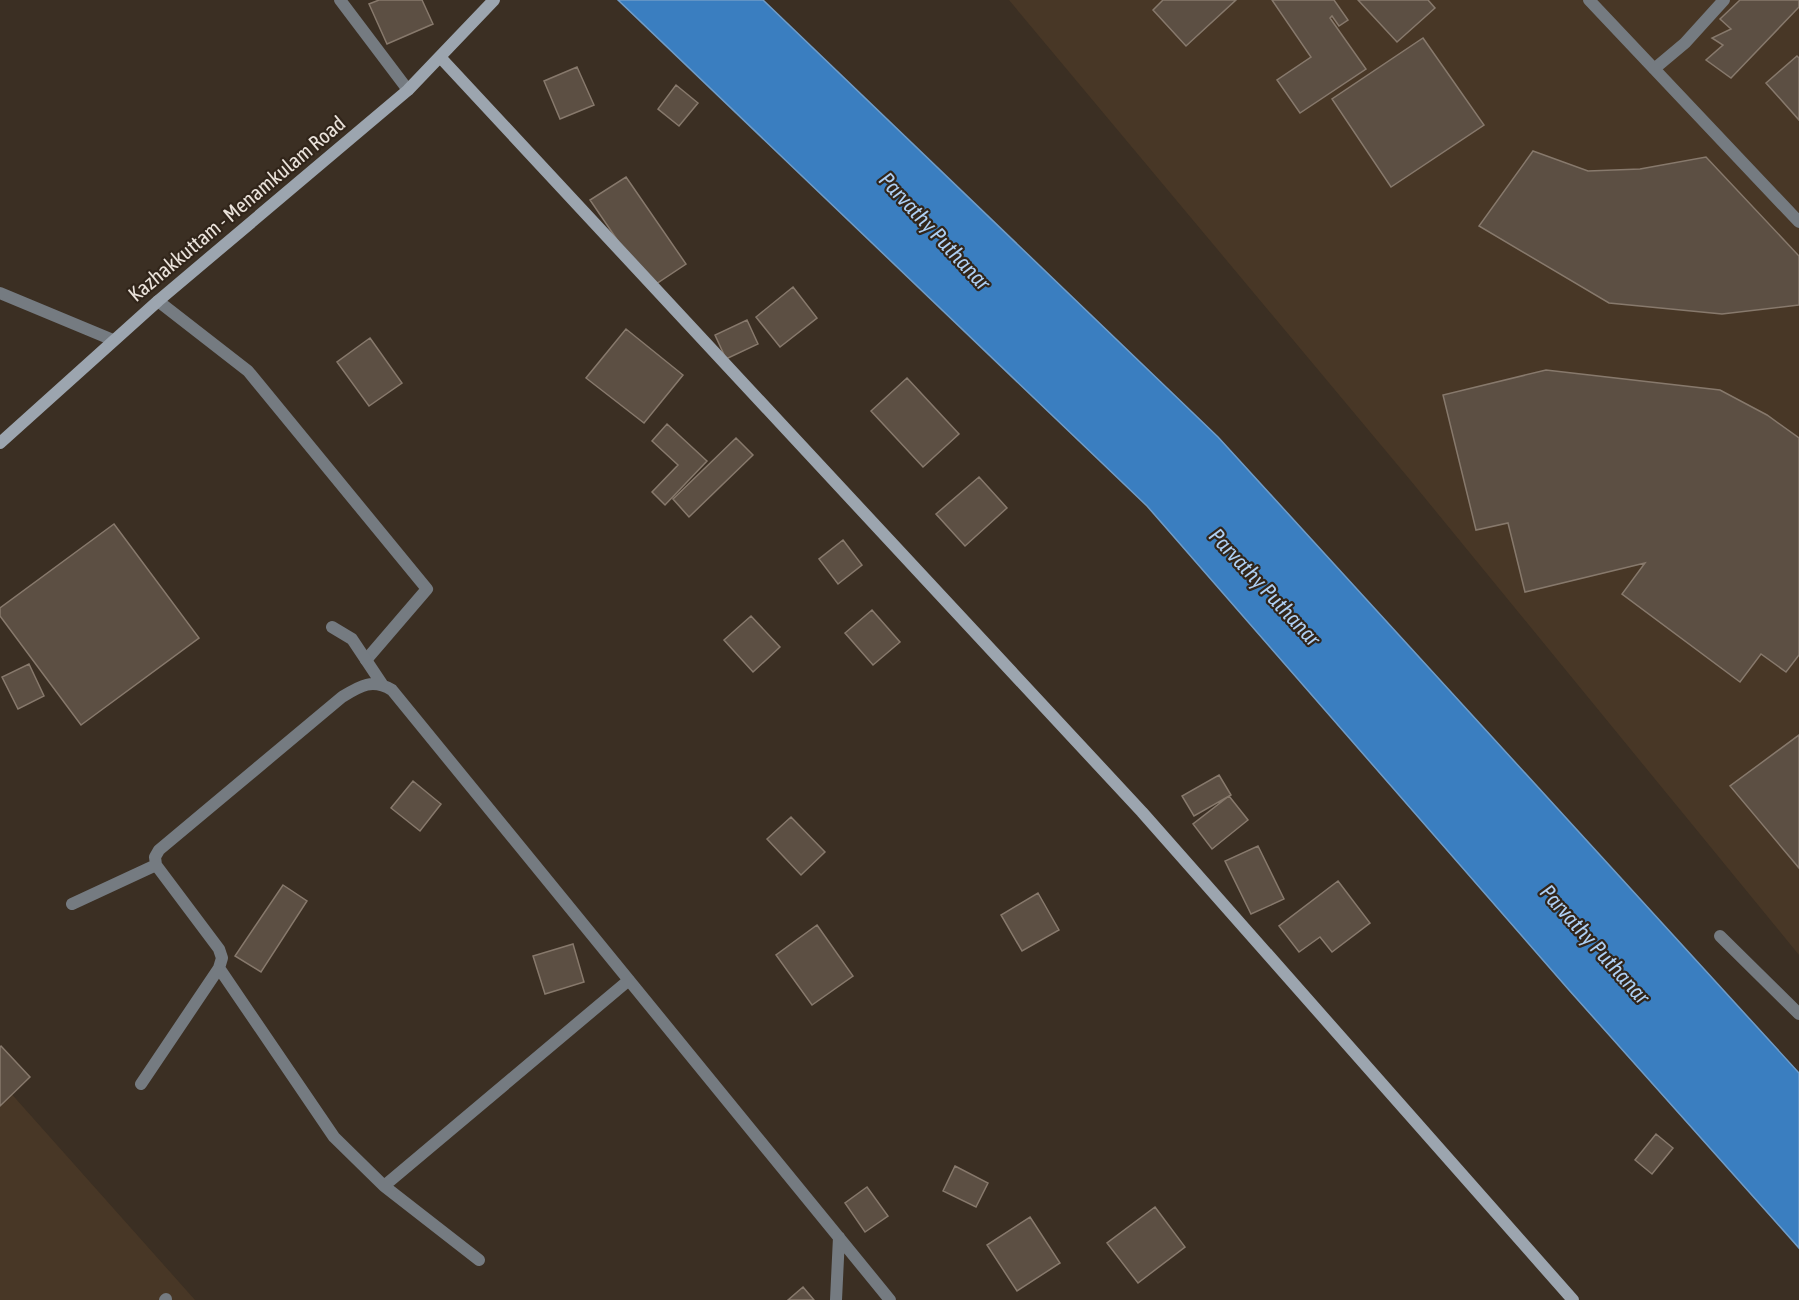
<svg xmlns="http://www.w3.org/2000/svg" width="1799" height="1300" font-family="'Asap Condensed',sans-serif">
	<rect width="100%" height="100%" fill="#3b2f23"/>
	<path fill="#483726" d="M1009,0H1799V955L1411,481Z
		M0,1081L195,1300H0Z"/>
	<path fill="#3a7ec0" stroke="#6f9cc8" stroke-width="1.5" d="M618,0H763L1218,437L1799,1073V1248L1569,990L1147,506Z"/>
	<path fill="#5c4f43" stroke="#87796c" stroke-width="1.5" d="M379,0H422L433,24L387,44L369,4Z
		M1163,0H1236L1186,46L1153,10Z
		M1272,0H1334L1348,20L1339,26L1332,16L1330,18L1366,69L1300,113L1277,80L1311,57Z
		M1358,0H1428L1435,8L1397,42Z
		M1740,0H1799V7L1731,78L1706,60L1723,45L1712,38L1731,29L1720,19Z
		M1423,38L1484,125L1391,187L1332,99Z
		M1797,56L1799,58V120L1766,83Z
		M577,67L594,105L560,119L544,81Z
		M676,85L698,103L679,126L658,109Z
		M1533,151L1588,171L1640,169L1706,157L1799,256V305L1722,314L1609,303L1479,226Z
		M626,177L686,264L650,288L590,200Z
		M793,287L817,318L780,347L756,317Z
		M747,320L758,344L726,359L715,335Z
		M626,329L683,375L644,423L586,378Z
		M370,338L402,383L369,406L337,362Z
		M1546,370L1720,390L1767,415L1799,438V655L1786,672L1761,654L1740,682L1622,594L1645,563L1525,592L1508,523L1476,530L1443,395Z
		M907,378L959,434L923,467L871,411Z
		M667,424L707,461L665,505L652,492L678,465L652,441Z
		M736,438L753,455L689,517L673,499Z
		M979,477L1007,508L965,546L936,514Z
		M114,524L199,638L81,725L0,616V608Z
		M843,540L862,565L838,584L819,559Z
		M872,610L900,642L873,665L845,633Z
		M751,616L780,647L753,672L724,640Z
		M29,664L44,696L18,709L2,677Z
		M1799,735V868L1730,786Z
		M1219,775L1231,795L1194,816L1182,796Z
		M413,781L441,804L420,831L391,808Z
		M1229,796L1248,820L1212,849L1193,824Z
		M791,817L825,852L801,875L767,839Z
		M1258,846L1284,899L1251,914L1225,861Z
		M1338,881L1370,923L1332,952L1320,937L1299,952L1279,926Z
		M283,885L307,901L261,972L235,956Z
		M1038,893L1059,930L1022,951L1001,915Z
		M817,925L853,976L812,1005L776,955Z
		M573,944L584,982L545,994L533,956Z
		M1,1046L30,1077L0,1106V1047Z
		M1656,1134L1673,1148L1652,1174L1635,1160Z
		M955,1166L988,1183L976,1207L943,1191Z
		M867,1187L888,1216L865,1232L845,1203Z
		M1155,1207L1185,1247L1138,1283L1107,1243Z
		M1030,1217L1060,1263L1017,1291L987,1245Z
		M803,1287L814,1300H788Z"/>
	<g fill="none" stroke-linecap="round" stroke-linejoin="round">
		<path stroke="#757b81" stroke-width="12" d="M1589,0L1799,222
			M1654,69L1685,43L1724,0
			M0,293L113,340
			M158,301L248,371L427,589L366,660
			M1720,936L1799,1014"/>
		<path stroke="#757b81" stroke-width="12" d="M340,0L408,90
			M332,627L352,639L382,684
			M72,904L156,865
			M219,968L334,1137L384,1186L629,980
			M141,1084L219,968L222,958L219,949L156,865L155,857L159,850L342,697C360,686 372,678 392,690L890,1300
			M384,1186L479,1260
			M165,1300L166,1299
			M836,1300L839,1237"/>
		<path stroke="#9ca5af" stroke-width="12" d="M440,57L1142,812L1573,1300
			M0,443L158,301L408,90L494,0"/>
	</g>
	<g text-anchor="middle" stroke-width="4.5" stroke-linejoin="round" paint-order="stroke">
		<g font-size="21" fill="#eae2da" stroke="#31251a">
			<text transform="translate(237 209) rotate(-40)" y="7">Kazhakkuttam - Menamkulam Road</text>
		</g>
		<g font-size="22" font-style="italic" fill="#aecff3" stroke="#31251a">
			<text transform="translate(935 231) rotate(47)" y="8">Parvathy Puthanar</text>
			<text transform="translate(1265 587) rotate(47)" y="8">Parvathy Puthanar</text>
			<text transform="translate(1595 944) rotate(48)" y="8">Parvathy Puthanar</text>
		</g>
	</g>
</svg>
